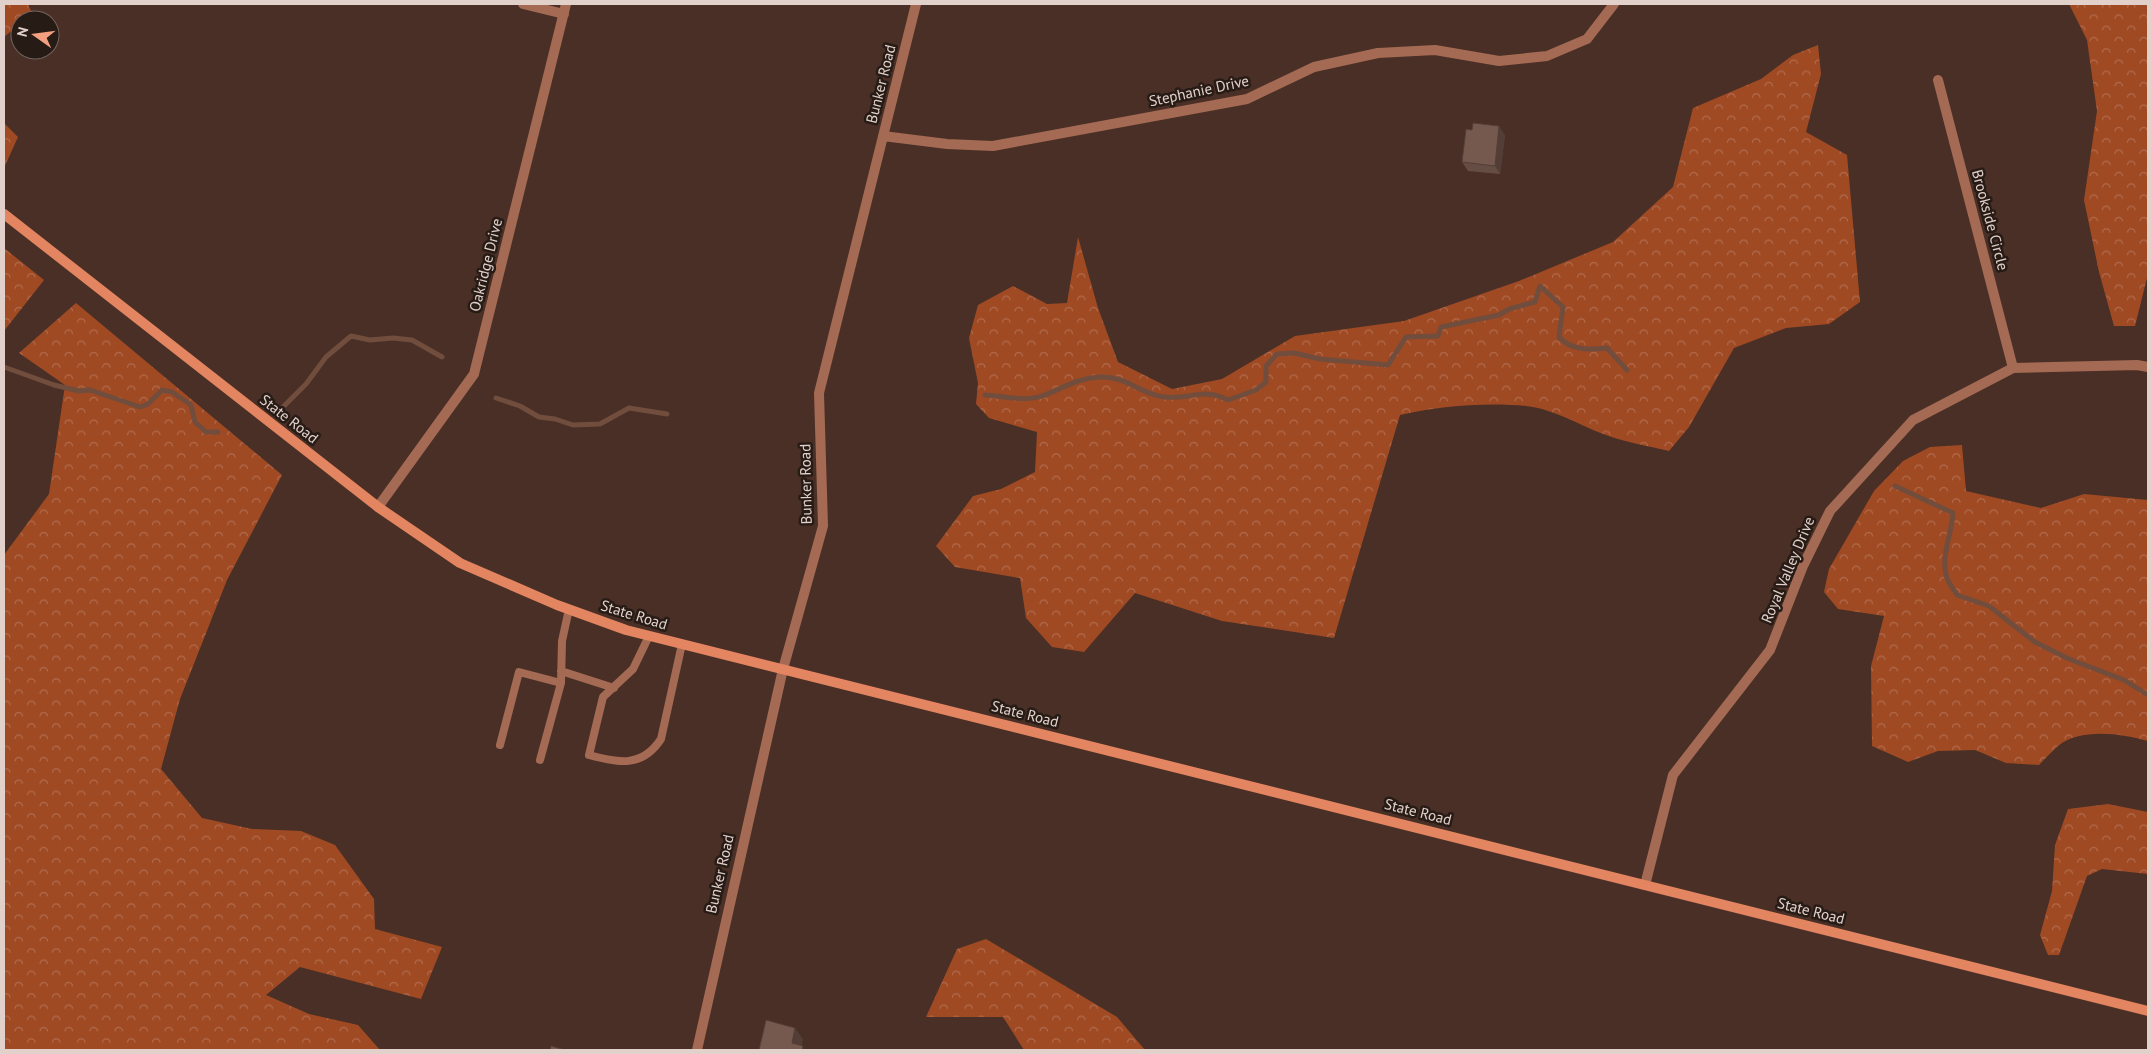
<svg xmlns="http://www.w3.org/2000/svg" width="2152" height="1054" font-family="'PT Sans',sans-serif">
	<defs>
		<pattern id="forest-crowns" width="20" height="18" patternUnits="userSpaceOnUse" patternTransform="scale(1.25)"><rect width="20" height="18" fill="#a04a24"/><path d="M2 6a3 3 0 1 1 6 0M12 15a3 3 0 1 1 6 0" fill="none" stroke="#b16b4d"/></pattern>
	</defs>
	<rect width="100%" height="100%" fill="#492f25"/>
	<path fill="url(#forest-crowns)" d="M4,4H28L32,13L24,20H20V24L4,37Z
		M2069,4H2148V274L2135,326H2114L2099,272L2084,200L2097,111L2087,40Z
		M1818,45L1821,74L1806,132L1847,155L1860,302L1829,324L1786,328L1734,348L1689,427L1669,451C1649,446 1628,443 1609,436C1582,427 1555,409 1526,406C1486,402 1439,406 1400,415L1334,638L1222,621L1135,593L1084,652L1052,647L1026,618L1020,578L955,567L936,546L973,496L1001,489L1035,472L1037,432L989,418L976,404L978,383L969,338L978,305L1013,286L1047,304L1067,303L1078,237L1098,308L1118,362L1172,389L1222,379L1295,336L1404,321L1519,281L1613,242L1673,187L1693,108L1761,79L1793,55Z
		M4,123L18,137L4,168Z
		M4,248L44,280L4,331Z
		M76,303L282,475L227,580L180,699L161,769L202,818L252,829L301,831L335,845L374,899L375,929L442,947L421,999L300,967L266,995L309,1014L358,1025L380,1050H4V555L49,494L65,385L19,353Z
		M1962,445L1966,491L2041,508L2084,494L2148,500V741C2122,734 2081,727 2058,746C2051,752 2045,759 2039,765L2006,763L1975,750L1938,751L1908,762L1872,746L1871,666L1884,616L1838,609L1824,592L1829,569L1874,491L1903,461L1930,447Z
		M2108,804L2148,812V874L2102,869L2087,876L2059,955H2048L2040,935L2052,891L2055,845L2068,809Z
		M986,939L1117,1017L1145,1050H1024L1003,1017H926L957,949Z"/>
	<g fill="none" stroke-linecap="round" stroke-linejoin="round">
		<path stroke="#714d3d" stroke-width="5" d="M4,367L54,385L79,391L90,390L140,407L148,404L162,390L172,392L191,405L195,422L206,432H218
			M985,395C1002,396 1025,402 1042,396C1062,389 1077,378 1100,377C1127,376 1140,394 1164,397C1189,400 1204,387 1228,400L1256,390L1266,382V366L1277,354L1294,353L1320,359L1388,365L1406,337L1438,336L1441,327L1499,315L1509,309L1535,302L1540,286L1563,307L1559,337C1571,351 1591,350 1607,348L1627,370
			M496,398L520,406L539,417L555,419L573,425L600,424L629,408L667,414
			M281,409L306,384L326,357L351,336L370,340L393,338L412,340L442,357
			M1895,486L1953,513C1952,533 1940,558 1947,578C1949,584 1954,590 1957,595L1989,606L2035,642L2069,659L2124,680L2148,695"/>
		<path stroke="#a56a53" stroke-width="8" d="M649,636L633,669L603,697L589,755C618,763 642,768 661,739L682,644
			M561,671L614,688
			M500,745L519,672L561,683
			M540,760L561,683L562,641L569,609"/>
		<path stroke="#a56a53" stroke-width="10" d="M523,4L564,14
			M1938,80L2013,368
			M883,136L947,144L993,146L1247,99L1314,67L1378,53L1435,50L1499,61L1547,56L1587,39L1614,4
			M378,507L474,374L566,4
			M1645,885L1673,775L1770,650L1803,566L1830,511L1913,420L2013,368L2137,365L2148,367
			M697,1050L783,669L823,526L819,393L916,4"/>
		<path stroke="#e38560" stroke-width="10" d="M4,214L378,507L460,563L557,605L626,630L2148,1011"/>
	</g>
	<path fill="#654d43" d="M1505,135L1500,174L1468,171L1462,162Z"/>
	<path fill="#533e37" d="M1499,126L1505,135L1500,174L1495,166Z
		M795,1028L803,1039L801,1050L792,1043Z"/>
	<path fill="#76594e" stroke="#533e37" d="M1473,123L1499,126L1495,166L1462,162L1466,129L1472,130Z
		M766,1020L795,1028L792,1043L803,1046L802,1050H759Z
		M551,1046L565,1050H550Z"/>
	<g text-anchor="middle" stroke-width="5" stroke-linejoin="round" paint-order="stroke">
		<g font-size="15" fill="#e2d1ca" stroke="#271b16">
			<text transform="translate(881 84) rotate(-76)" y="5">Bunker Road</text>
			<text transform="translate(1199 91) rotate(-12)" y="5">Stephanie Drive</text>
			<text transform="translate(1990 220) rotate(75)" y="5">Brookside Circle</text>
			<text transform="translate(486 265) rotate(-76)" y="5">Oakridge Drive</text>
			<text transform="translate(289 419) rotate(38)" y="5">State Road</text>
			<text transform="translate(806 484) rotate(-91)" y="5">Bunker Road</text>
			<text transform="translate(1788 570) rotate(-67)" y="5">Royal Valley Drive</text>
			<text transform="translate(634 615) rotate(17)" y="5">State Road</text>
			<text transform="translate(1025 714) rotate(14)" y="5">State Road</text>
			<text transform="translate(1418 812) rotate(14)" y="5">State Road</text>
			<text transform="translate(720 874) rotate(-77)" y="5">Bunker Road</text>
			<text transform="translate(1811 911) rotate(14)" y="5">State Road</text>
		</g>
	</g>
	<rect width="2152" height="1054" fill="none" stroke="#e2d1ca" stroke-width="10"/>
	<g transform="translate(35 35) rotate(284)"><circle r="24" fill="#271b16" stroke="#72645e"/>
	<path d="M0-4L9 19L0 12L-9 19Z" fill="#f2a080"/>
	<text y="-8" font-size="14" font-weight="bold" text-anchor="middle" fill="#e2d1ca">N</text>
	</g>
</svg>
